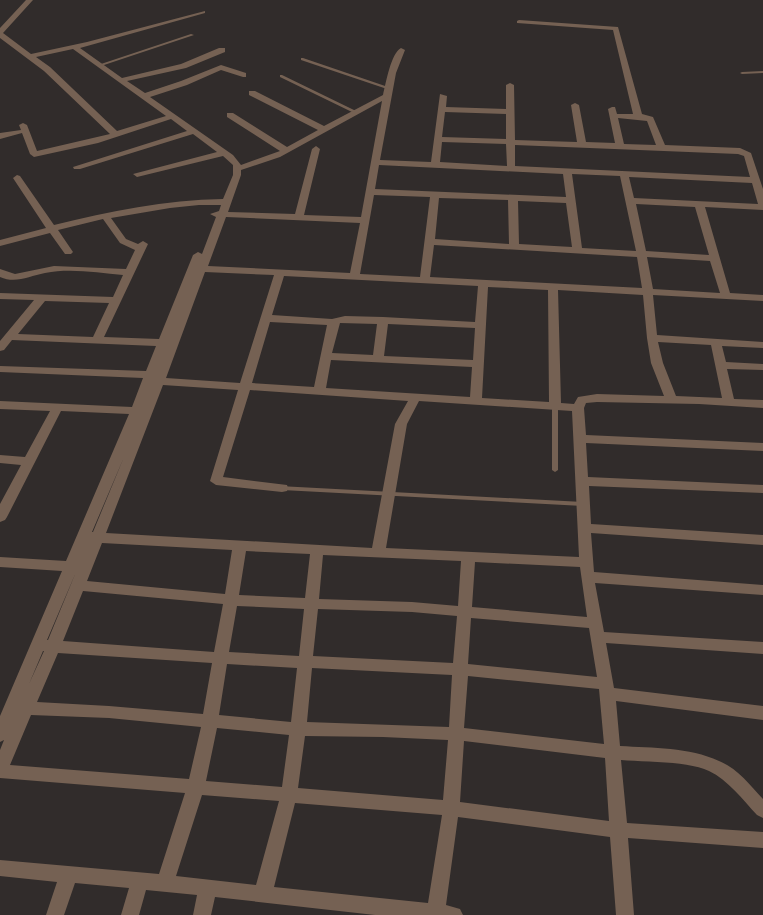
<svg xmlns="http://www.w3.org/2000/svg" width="763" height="915" font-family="'Work Sans',sans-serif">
	<rect width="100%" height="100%" fill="#312c2b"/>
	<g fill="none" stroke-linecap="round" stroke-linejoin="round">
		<path fill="#756153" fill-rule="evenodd" d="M191,34L194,35L101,66L98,65Z
			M301,58H303L391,88L387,89L301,60Z
			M763,71V73L742,74L740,73L742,72Z
			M280,75H282L356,111L352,112L280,77Z
			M555,404L558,406V470L555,472L552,470V406Z
			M279,486L583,502L587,504L583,506L282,490L278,488Z"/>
		<path fill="#756153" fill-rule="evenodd" d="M26,0H33L3,33L31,54L87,42L205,11V13L80,48L122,78L181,64L219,48H225V52L186,68L127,81L145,93L181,81L221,65L246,73V77H243L221,70L187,85L150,97L233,155L241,165L280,151L227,117V113H233L287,147L318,130L249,95V91H255L324,126L383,95C386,83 391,53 401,48L405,50L396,73L380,160L431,162L440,94L447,96L446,107L506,109V85L510,83L514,85L515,140L577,142L571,105L575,103L579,105L586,142L615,143L608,109L612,107H615L617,114H633L613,30L517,23V21L519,20L618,27L642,114L653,117L665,145L740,148L751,153L763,189V210L705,207L730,293L763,295V301L653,295L657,335L763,342V348L722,346L726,362L763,364V370L727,369L734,399L763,400V408L699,404L597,402L586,403L584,408L586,435L763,443V451L586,443L588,477L763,485V493L589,486L591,524L763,535V545L591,533L594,572L763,585V595L595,583L604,632L763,642V654L606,643L614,688L763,706V720L616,701L620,746C653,748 689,747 719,761C737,768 750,785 763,799V818L757,815C743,800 728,780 709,771C688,761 645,762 621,760L627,823L763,832V848L628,838L634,915H616L610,837L458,817L446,905L460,909L463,915H375L215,897L211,915H193L197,895L146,890L139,915H121L129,888L75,883L64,915H46L57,882L0,876V860L159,874L185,793L0,778V750L4,740L0,742V716L62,571L0,567V557L66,561L129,414L61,411L7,517L5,520L0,522V504L21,465L0,463V455L25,457L50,411L0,409V401L132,407L143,378L0,372V366L146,371L156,346L12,340L4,350L0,351V341L34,300L0,299V293L113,297L123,275C98,273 71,268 45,273C29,276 16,284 0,277V269L15,274L54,266L126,269L135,250L120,243L103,219L58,230L73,252L71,254H65L50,233L0,246V240L46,228L13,178L17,175L20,176L54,225C110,211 165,200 223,199L233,175V165L223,156L137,177L133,174L217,152L193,134L80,169H74L73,167L187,131L171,119L98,143L34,157L30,154L22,133L0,139V133L21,130L19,125L23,123L27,125L37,151L110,134L44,71L0,38V28ZM73,49L166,116L117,131L50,67L36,57ZM382,101L361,217L304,215L320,149L316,146L312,149L295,214L228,212L241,175V170L280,157ZM445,112L506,114V139L442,137ZM618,118L647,121L656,145L624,144ZM442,142L506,144L507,166L440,162ZM515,145L738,154L744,156L750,177L515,166ZM379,165L563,174L566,197L375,189ZM572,174L620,176L636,251L582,248ZM629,177L752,183L758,204L634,198ZM374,195L430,197L420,277L360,274ZM439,198L508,200L509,244L435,239ZM518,201L566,203L572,247L519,244ZM636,204L695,207L709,255L646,251ZM199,205H221L219,211L210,214L216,217L202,254L198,252L193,255L159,339L104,337L148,244L143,241L138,244L126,239L111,218L170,208ZM226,217L360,223L350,273L208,266ZM434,245L637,257L642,288L430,277ZM647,257L710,261L720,293L653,289ZM205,272L274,275L240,383L166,378ZM284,276L478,286L475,322L383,317L345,316L332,319L272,315ZM488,287L548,290L549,402L482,398ZM558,290L643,295L647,338L651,363L664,396L597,394L578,397L574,404L561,403ZM45,301L109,303L93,337L18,334ZM270,322L327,325L314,387L252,383ZM340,323L377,324L373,355L332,353ZM388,324L475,328L473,360L384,356ZM658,342L711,345L722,398L676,396L663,363ZM331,360L472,367L470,397L326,388ZM163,385L238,390L210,481L216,485L282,492L287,491L288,488L287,485L223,477L250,390L408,401L395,424L372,548L106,533ZM419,401L572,411L579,557L386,548L407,424ZM124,457L93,532H92ZM102,543L232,550L225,594L87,581ZM246,551L310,554L305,598L239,595ZM323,555L461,561L458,606L412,602L319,599ZM475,562L580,567L587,617L472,607ZM76,572L48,640H47ZM83,591L223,604L214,652L63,641ZM237,606L304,609L299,656L229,652ZM318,609L412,612L457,616L453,663L313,656ZM471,618L589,628L597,677L468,664ZM43,651H44L29,684ZM58,653L212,663L203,714L109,706L37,702ZM227,664L297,668L291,722L219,715ZM312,668L452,675L449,727L307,722ZM468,676L599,689L604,744L464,728ZM31,715L109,718L201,727L189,779L10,765ZM217,728L289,735L282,787L206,781ZM305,736L383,737L448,740L443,800L298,788ZM464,741L605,758L609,821L460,802ZM202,795L279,801L256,885L176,876ZM295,803L442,815L428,903L274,887Z"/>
	</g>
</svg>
